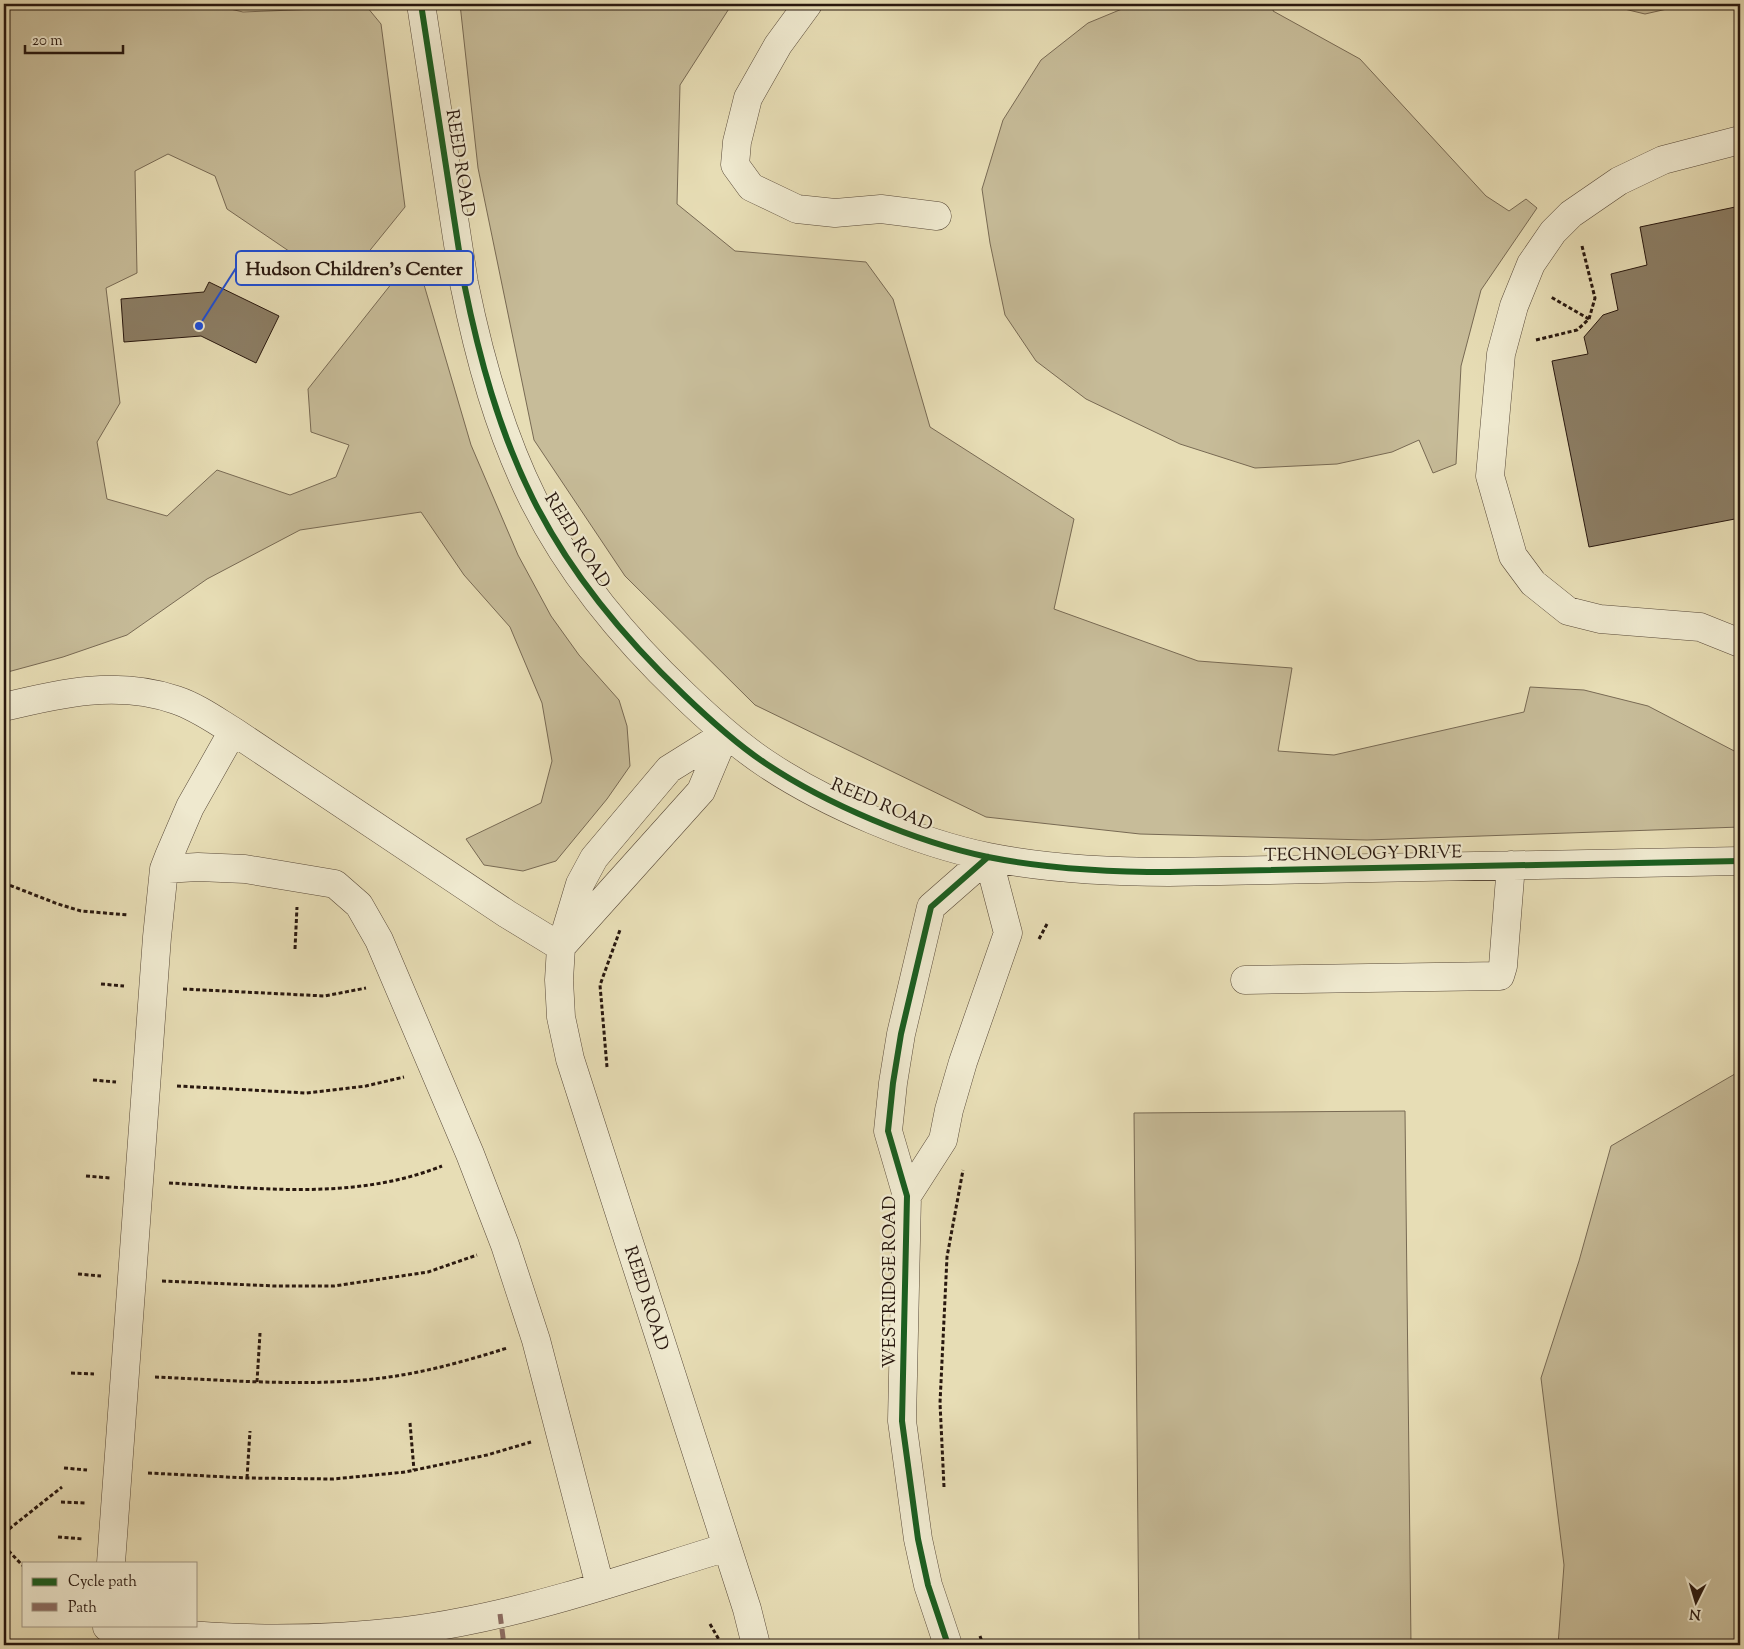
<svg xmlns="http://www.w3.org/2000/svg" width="1744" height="1649" font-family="'Sorts Mill Goudy',serif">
	<rect width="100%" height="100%" fill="#e7ddb5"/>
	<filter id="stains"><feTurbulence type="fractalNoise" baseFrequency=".004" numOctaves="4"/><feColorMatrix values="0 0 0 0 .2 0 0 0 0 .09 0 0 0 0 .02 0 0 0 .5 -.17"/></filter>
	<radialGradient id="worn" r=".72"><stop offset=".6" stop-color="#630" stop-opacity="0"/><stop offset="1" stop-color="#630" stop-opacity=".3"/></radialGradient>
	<path fill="#c7bc99" stroke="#786a54" d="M4,4H209L243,12L367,7L381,24L405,207L354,270L330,279L227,209L215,176L168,154L135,171L137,273L106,288L120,403L97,442L107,499L167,516L217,470L290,495L336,477L349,445L311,432L308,389L415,254L471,445L518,555L551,616L579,655L619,700L627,726L630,766L607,799L556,861L523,871L484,865L466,839L541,803L552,761L542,703L510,627L464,575L421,512L300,530L207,579L127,635L63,657L4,673Z
		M460,4H732L680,85L677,204L735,251L866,262L893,299L930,427L1074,519L1054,609L1198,661L1292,668L1278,751L1334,755L1524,712L1530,687L1584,690L1648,706L1740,754V827L1367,840L1140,834L986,817L755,705L625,576L534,440L478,168Z
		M1134,4H1275L1273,11L1360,59L1486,196L1509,211L1526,199L1537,208L1481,290L1461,366L1456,464L1433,473L1419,440L1392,452L1337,464L1255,468L1180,444L1086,399L1036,361L1005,315L990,243L982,189L1003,120L1041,60L1088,23Z
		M1609,4H1689L1645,14L1612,6Z
		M1740,1071V1645H1558L1564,1565L1541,1378L1579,1261L1611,1146Z
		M1405,1111L1411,1645H1139L1134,1113Z"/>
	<path fill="#8c7e65" stroke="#29180f" d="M1740,206V518L1589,547L1552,361L1588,354L1584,337L1603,315L1618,310L1611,274L1647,265L1640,227Z
		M209,282L279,316L256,363L201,336L124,342L121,299L204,292Z"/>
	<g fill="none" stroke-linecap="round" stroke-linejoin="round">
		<defs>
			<path id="minor" d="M421,4L464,283C479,357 499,431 533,499C570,573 624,638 684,695C710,720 735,743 765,763C826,804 916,842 988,857C1048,869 1108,872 1169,872L1740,861
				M808,4L778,45L748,98L737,142L735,165L751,187L797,209L835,213L881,209L937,216
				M1740,140L1663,160L1619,181L1571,214L1553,232L1531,264L1514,306L1501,354L1490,476L1513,556L1533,583L1568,611L1600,619L1700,627L1740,643
				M4,707C61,693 118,680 176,700C197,707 215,720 233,731L507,914L561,947L559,980L561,1017L570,1059L747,1609L756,1645
				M725,734L701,791L561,947L580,884L594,858L669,769Z
				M164,869L198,867L245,869L335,884L359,905L379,940L470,1154L505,1245L536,1340L600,1586
				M1245,980L1500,976L1503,966L1511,865
				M907,1196L943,1140L949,1110L963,1062L1008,933L988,857
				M111,1563L157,937L164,869L169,856L190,807L233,731
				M107,1627C144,1630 182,1635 220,1637C296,1641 387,1637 461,1622C551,1605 639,1574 727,1547
				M948,1645L928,1585L918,1539L902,1421L907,1196L888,1131L893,1083L901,1034L931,907L988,857"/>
		</defs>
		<use href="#minor" stroke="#584938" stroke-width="29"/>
		<path stroke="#29180f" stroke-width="3" stroke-dasharray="4 2.5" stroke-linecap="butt" d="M1582,246L1595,298L1589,319
			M1536,340L1577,330L1589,319L1551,297
			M4,883L58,904L81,911L128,915
			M1039,939L1047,924
			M295,949L297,907
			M101,984L124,986
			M183,989L325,996L366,988
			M607,1067L600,985L620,930
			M93,1080L116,1082
			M177,1086L306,1093L366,1086L404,1077
			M86,1176L110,1178
			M169,1183C260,1188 354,1201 442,1166
			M78,1274L101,1276
			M162,1281L275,1286H334L428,1272L477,1255
			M71,1373L94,1374
			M155,1377C224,1380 294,1386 363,1380C412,1376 460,1363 507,1348
			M257,1382L260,1333
			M410,1423L414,1470
			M64,1468L87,1470
			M148,1473L247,1478L333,1479L405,1472L487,1455L531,1442
			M247,1478L250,1431
			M944,1487L940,1403L947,1257L963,1170
			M61,1502L85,1503
			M4,1533L62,1487
			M58,1537L83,1539
			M4,1546L24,1567
			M710,1624L722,1645
			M980,1636L983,1645"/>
		<use href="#minor" stroke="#efe9cf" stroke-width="28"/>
		<path stroke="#8d6e63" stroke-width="5" stroke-dasharray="10 5" stroke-linecap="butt" d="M500,1614L504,1645"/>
		<defs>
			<path id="cycleway" d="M421,4L464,283C479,357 499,431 533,499C570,573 624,638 684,695C710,720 735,743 765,763C826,804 916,842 988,857C1048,869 1108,872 1169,872L1740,861
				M948,1645L928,1585L918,1539L902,1421L907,1196L888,1131L893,1083L901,1034L931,907L988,857"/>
		</defs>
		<use href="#cycleway" stroke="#efe9cf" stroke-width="9"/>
		<use href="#cycleway" stroke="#1b5e20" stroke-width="6"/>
	</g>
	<g text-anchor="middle" stroke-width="4.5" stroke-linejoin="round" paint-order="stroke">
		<g font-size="18" fill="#29180f" stroke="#efe9cf">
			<text transform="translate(461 163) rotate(81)" y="6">REED ROAD</text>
			<text transform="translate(578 540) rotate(58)" y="6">REED ROAD</text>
			<text transform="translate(882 804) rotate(23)" y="6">REED ROAD</text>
			<text transform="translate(1363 853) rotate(-1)" y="6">TECHNOLOGY DRIVE</text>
			<text transform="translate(889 1282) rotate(-90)" y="6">WESTRIDGE ROAD</text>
			<text transform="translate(647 1298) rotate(72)" y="6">REED ROAD</text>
		</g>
	</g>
	<path fill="none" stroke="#1d4ed8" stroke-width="2" d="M199 326L236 268"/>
	<circle fill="#1d4ed8" stroke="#efe9cf" stroke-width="2" cx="199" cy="326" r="5"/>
	<rect fill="#efe9cf" stroke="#1d4ed8" stroke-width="2" x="236" y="251" width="237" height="34" rx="5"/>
	<g font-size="19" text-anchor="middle" font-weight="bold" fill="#29180f">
		<text x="354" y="275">Hudson Children's Center</text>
	</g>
	<rect width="1744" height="1649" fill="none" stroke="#e7ddb5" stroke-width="20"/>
	<rect x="5" y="5" width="1734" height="1639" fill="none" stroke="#29180f" stroke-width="2.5"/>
	<rect x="10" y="10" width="1724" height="1629" fill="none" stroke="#29180f"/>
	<rect x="22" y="1562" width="175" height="65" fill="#efe9cf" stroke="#a09582"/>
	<rect x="32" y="1578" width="25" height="8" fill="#1b5e20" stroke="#a09582"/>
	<text x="68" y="1586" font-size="15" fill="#29180f">Cycle path</text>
	<rect x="32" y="1603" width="25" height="8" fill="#8d6e63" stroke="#a09582"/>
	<text x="68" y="1612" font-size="15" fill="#29180f">Path</text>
	<g transform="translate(1696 1602) rotate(185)" stroke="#efe9cf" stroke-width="4" paint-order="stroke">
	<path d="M0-4L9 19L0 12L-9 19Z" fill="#29180f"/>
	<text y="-8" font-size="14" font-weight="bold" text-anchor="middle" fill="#29180f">N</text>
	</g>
	<path d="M25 45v8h98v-8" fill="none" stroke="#29180f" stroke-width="2.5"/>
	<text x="32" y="45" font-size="15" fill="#29180f" stroke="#efe9cf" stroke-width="4" paint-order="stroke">20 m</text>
	<rect width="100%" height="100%" filter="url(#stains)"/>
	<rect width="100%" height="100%" fill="url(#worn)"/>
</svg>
